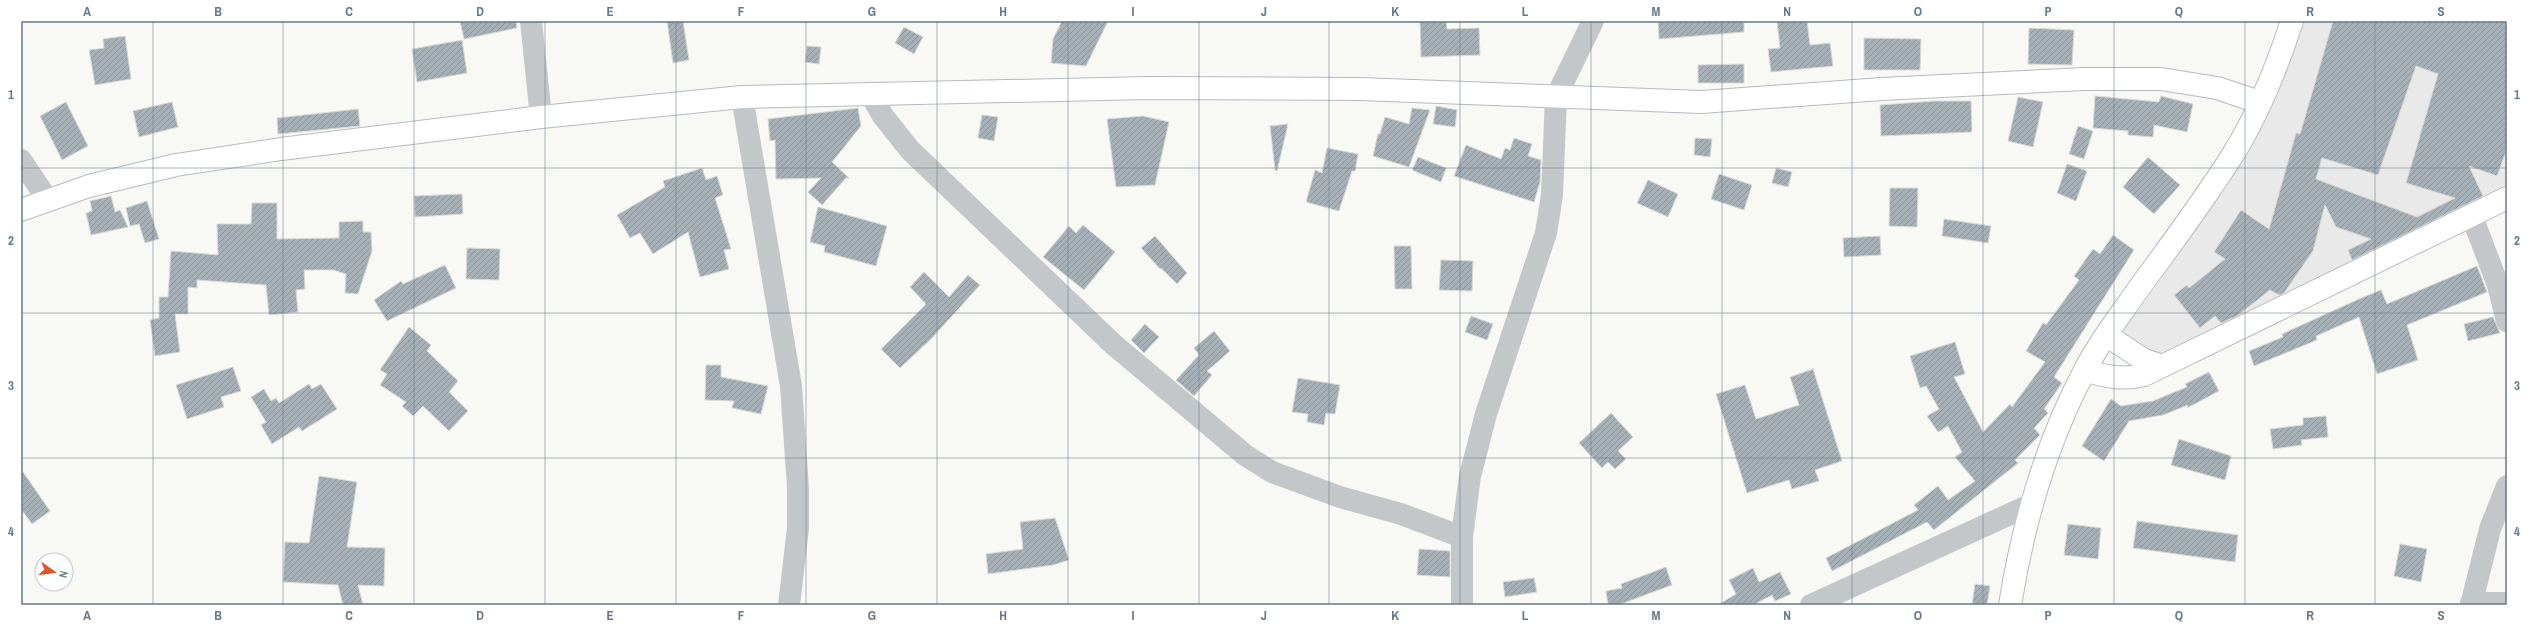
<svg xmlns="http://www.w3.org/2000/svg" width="2528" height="626" font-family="'Archivo Narrow',sans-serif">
	<defs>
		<pattern id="building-hatch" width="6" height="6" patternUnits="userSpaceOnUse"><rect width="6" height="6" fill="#a7b0b6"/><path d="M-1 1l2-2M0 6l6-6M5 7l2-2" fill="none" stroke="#8c949a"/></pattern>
	</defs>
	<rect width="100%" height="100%" fill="#f8f8f5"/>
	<path fill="#e8e9e8" d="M2305,21H2507V192L2165,354L2150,352L2126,337L2123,332L2229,184L2277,95Z"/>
	<path fill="url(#building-hatch)" stroke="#d9d9d7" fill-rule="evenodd" d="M460,21H516L517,28L464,39Z
		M667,21H683L689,60L673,63Z
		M1062,21H1108L1086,66L1051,63L1053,39Z
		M1420,21H1446L1447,29L1479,28L1480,55L1421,57Z
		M1658,21H1744V32L1659,39Z
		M1777,21H1807L1810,45L1830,43L1833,66L1771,72L1768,49L1780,48Z
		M2333,21H2507V149L2497,176L2469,166L2483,196L2352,260L2348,250L2371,239L2336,227L2325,205L2313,251L2284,293L2279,295L2270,290L2237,316L2221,323L2215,316L2200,328L2174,295L2187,285L2189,288L2225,259L2214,252L2241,210L2269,229L2296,133L2300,134ZM2416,66L2438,74L2406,183L2455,198L2417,217L2316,179L2322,158L2378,175Z
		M904,27L923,37L914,54L895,43Z
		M2029,28L2074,30L2072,65L2028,64Z
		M125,36L131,79L95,85L89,50L104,48L103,39Z
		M1864,38L1921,39L1920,70H1864Z
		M462,40L467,73L417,82L412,49Z
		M807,46L821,47L819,64L805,62Z
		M1744,64V83H1698V65Z
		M2095,96L2159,102L2161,96L2193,104L2187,132L2154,125L2153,137L2128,135V131L2093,128Z
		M2018,97L2043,102L2033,147L2008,141Z
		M1934,101H1971L1972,132L1881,136L1880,105Z
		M66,102L88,146L62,160L40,116Z
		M172,102L178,127L139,137L133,111Z
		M1436,106L1457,110L1455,127L1433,124Z
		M858,108L861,126L832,162L849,178H846L822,205L808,192L821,178L776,179L775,140L770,141L768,119Z
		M1412,108L1430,110L1409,167L1373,156L1378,134H1380L1385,117L1409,124Z
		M358,109L360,126L278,134L277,118Z
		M982,115L998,117L994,141L978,138Z
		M1143,116L1169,122L1155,185L1116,187L1107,119Z
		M1288,124L1277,171L1275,170L1270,126Z
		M2078,126L2093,131L2084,159L2069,154Z
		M1514,138L1532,144L1528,156L1541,160L1540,182L1534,202L1454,176L1466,145L1501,159L1505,148L1510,150Z
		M1695,138L1712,139L1710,157L1694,155Z
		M1327,148L1358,154L1355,171H1352L1339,211L1306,202L1315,170L1322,173Z
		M1418,157L1446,168L1441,182L1412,170Z
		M2148,157L2180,185L2154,214L2123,187Z
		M2067,164L2087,171L2076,201L2057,193Z
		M702,168L706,180L717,176L723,195L715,198L731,249L724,250L729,269L700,277L688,232L653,254L640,233L630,238L617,215L665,187L663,181Z
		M1776,168L1792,172L1788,187L1772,183Z
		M1719,174L1752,185L1744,210L1711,199Z
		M1648,180L1678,194L1668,217L1637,203Z
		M1890,188H1918L1917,227L1889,226Z
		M462,194L463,214L415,217L414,196Z
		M111,196L115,212L120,210L128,227L91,235L86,213L92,211L90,201Z
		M147,201L159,239L145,243L139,224L130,226L126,208Z
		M252,203H277V239L339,238V222L363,221V232H371L372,251L358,294L345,293L346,274L333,270H304L305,289L296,290L298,312L269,315L266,285L197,280V288L188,287V314H175L180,352L155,356L150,320L159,318V297H168L171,251L218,255L217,224H251Z
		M818,207L887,226L876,266L824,252L825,246L810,242Z
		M1944,219L1991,226L1988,243L1942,236Z
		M1083,225L1115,252L1084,290L1043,257L1069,226L1076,233Z
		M2113,235L2134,250L2054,377L2062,383L2044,409L2048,413L2034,428L2040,435L2015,460L2018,463L1934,530L1927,522L1832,571L1826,558L1918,510L1914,505L1938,486L1948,500L1975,481L1955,457L1962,452L1948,426L1938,432L1927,416L1939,409L1926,386L1920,388L1910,356L1955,342L1965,374L1954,377L1983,432L2010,404L2012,407L2045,362L2026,351L2043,323L2046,325L2079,280L2074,276L2093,249L2100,254Z
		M1155,236L1187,273L1177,284L1161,268L1160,269L1141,248Z
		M1880,236L1881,255L1844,257L1843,238Z
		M1394,246H1411L1412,289H1395Z
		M467,248L500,249L499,280L466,279Z
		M1441,260L1473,261L1472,291L1439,290Z
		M445,265L456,288L387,321L374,300L401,281L403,284Z
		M2477,266L2487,292L2407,325L2418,360L2377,374L2359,317L2316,336L2317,340L2254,366L2249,351L2283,337L2282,334L2359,299L2381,290L2387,304Z
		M924,272L949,297L968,275L980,285L931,339L900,368L881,349L926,304L910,287Z
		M1471,316L1493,324L1487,340L1465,332Z
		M2493,317L2500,333L2468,341L2464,324Z
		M1145,324L1159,337L1144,353L1131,340Z
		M409,327L431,345L427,351L458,381L449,392L468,411L449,431L423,406L413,416L402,406L406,402L380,385L387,374L380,370Z
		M1214,331L1230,351L1207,371L1212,375L1194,396L1176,380L1199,355L1194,348Z
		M706,365H721V377L768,386L761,414L732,408L734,401L705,400Z
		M233,367L241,391L221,397L224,407L187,419L176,385Z
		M1813,369L1842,461L1815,470L1819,481L1792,489L1789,480L1747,493L1716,394L1745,385L1756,419L1799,405L1790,377Z
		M2209,372L2219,391L2187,408L2188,405L2163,415L2129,421L2104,461L2082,446L2111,399L2121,406L2153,401L2187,387L2185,384Z
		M1298,378L1340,385L1335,414L1326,413L1324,425L1307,422L1308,414L1292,412Z
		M309,384L312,389L321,384L337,409L302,431L299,427L272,444L261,425L266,422L251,397L264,389L271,401L276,398L279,403Z
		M1611,413L1633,437L1618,451L1626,459L1615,469L1608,462L1602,468L1579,443Z
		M2326,416L2328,437L2301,440L2302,445L2273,449L2270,429L2303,425V418Z
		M2179,439L2231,456L2225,480L2171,465Z
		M21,469L50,511L32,524L21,509Z
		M319,476L357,482L347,547L385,548L384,586L358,585L363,605H343L338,585L283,582L285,542L309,543Z
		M1055,518L1069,560L1053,565L988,574L986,554L1023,549L1020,522Z
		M2137,521L2238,535L2235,562L2133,548Z
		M2068,524L2101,528L2098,559L2064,555Z
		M2400,544L2427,549L2421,582L2394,576Z
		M1419,549L1450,551V577L1417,575Z
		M1666,567L1672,585L1618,605H1608L1606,591L1622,588L1621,584Z
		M1753,568L1759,582L1780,572L1791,594L1775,601L1772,595L1753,605H1718L1736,594L1729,580Z
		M1534,578L1537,592L1505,597L1503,582Z
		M1975,584L1990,586L1987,605H1972Z"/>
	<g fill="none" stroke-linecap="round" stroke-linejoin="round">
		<defs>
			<path id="secondary" d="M21,210L89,186L176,165L281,149L541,117L742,97L1147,88L1360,89L1701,102L1882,89L2084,79H2161L2217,88L2259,102
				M2106,335L2144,360L2162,366
				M2085,370C2105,377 2123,380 2144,375L2507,198
				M2010,605C2023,524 2046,443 2085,370C2099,342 2119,317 2137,291C2169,247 2203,202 2232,156C2258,115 2277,67 2292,21"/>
		</defs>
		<use href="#secondary" stroke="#b5bbbf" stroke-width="24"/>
		<path stroke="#c3c7ca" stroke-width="22" d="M531,21L541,117
			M871,95L883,116L910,150L1113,344L1245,455L1272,472L1340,497L1401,514L1462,537
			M742,97L791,386L798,488V528L789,605
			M2471,214L2498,285L2507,321
			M2471,603H2507
			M1462,605V537L1470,476L1486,414L1546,233L1552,195L1556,97L1593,21
			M1811,605L2032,504
			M2471,605L2490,529L2507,486"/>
		<path stroke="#c3c7ca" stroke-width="22" d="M21,160L47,199"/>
		<use href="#secondary" stroke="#fff" stroke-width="22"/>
	</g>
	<path fill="none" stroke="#677886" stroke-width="1" stroke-opacity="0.55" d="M153,21V605M283,21V605M414,21V605M545,21V605M676,21V605M806,21V605M937,21V605M1068,21V605M1199,21V605M1329,21V605M1460,21V605M1591,21V605M1722,21V605M1852,21V605M1983,21V605M2114,21V605M2245,21V605M2375,21V605M21,168H2507M21,313H2507M21,458H2507"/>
	<rect width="2528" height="626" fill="none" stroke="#ffffff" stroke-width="44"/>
	<g transform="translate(54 572) rotate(104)"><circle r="19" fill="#ffffff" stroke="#c2c9cf"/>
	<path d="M0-3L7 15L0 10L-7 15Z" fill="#e2532a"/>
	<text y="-6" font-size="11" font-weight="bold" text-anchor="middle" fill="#677886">N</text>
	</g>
	<rect x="22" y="22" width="2484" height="582" fill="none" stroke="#677886" stroke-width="1.5"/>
	<g font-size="13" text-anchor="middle" font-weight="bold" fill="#677886">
		<text x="87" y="16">A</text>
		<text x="218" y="16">B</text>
		<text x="349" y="16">C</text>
		<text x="480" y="16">D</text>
		<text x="610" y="16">E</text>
		<text x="741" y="16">F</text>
		<text x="872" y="16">G</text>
		<text x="1003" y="16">H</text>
		<text x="1133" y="16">I</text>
		<text x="1264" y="16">J</text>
		<text x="1395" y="16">K</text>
		<text x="1525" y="16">L</text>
		<text x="1656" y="16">M</text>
		<text x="1787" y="16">N</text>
		<text x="1918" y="16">O</text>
		<text x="2048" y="16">P</text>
		<text x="2179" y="16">Q</text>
		<text x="2310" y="16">R</text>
		<text x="2441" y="16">S</text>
		<text x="11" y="99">1</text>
		<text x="2517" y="99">1</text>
		<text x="11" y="245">2</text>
		<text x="2517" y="245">2</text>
		<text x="11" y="390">3</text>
		<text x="2517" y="390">3</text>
		<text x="11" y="536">4</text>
		<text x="2517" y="536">4</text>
		<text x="87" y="620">A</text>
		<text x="218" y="620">B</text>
		<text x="349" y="620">C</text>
		<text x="480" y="620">D</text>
		<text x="610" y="620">E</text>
		<text x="741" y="620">F</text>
		<text x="872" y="620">G</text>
		<text x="1003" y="620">H</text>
		<text x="1133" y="620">I</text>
		<text x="1264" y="620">J</text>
		<text x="1395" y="620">K</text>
		<text x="1525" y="620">L</text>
		<text x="1656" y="620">M</text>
		<text x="1787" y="620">N</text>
		<text x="1918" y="620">O</text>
		<text x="2048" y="620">P</text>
		<text x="2179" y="620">Q</text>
		<text x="2310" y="620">R</text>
		<text x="2441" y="620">S</text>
	</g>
</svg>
